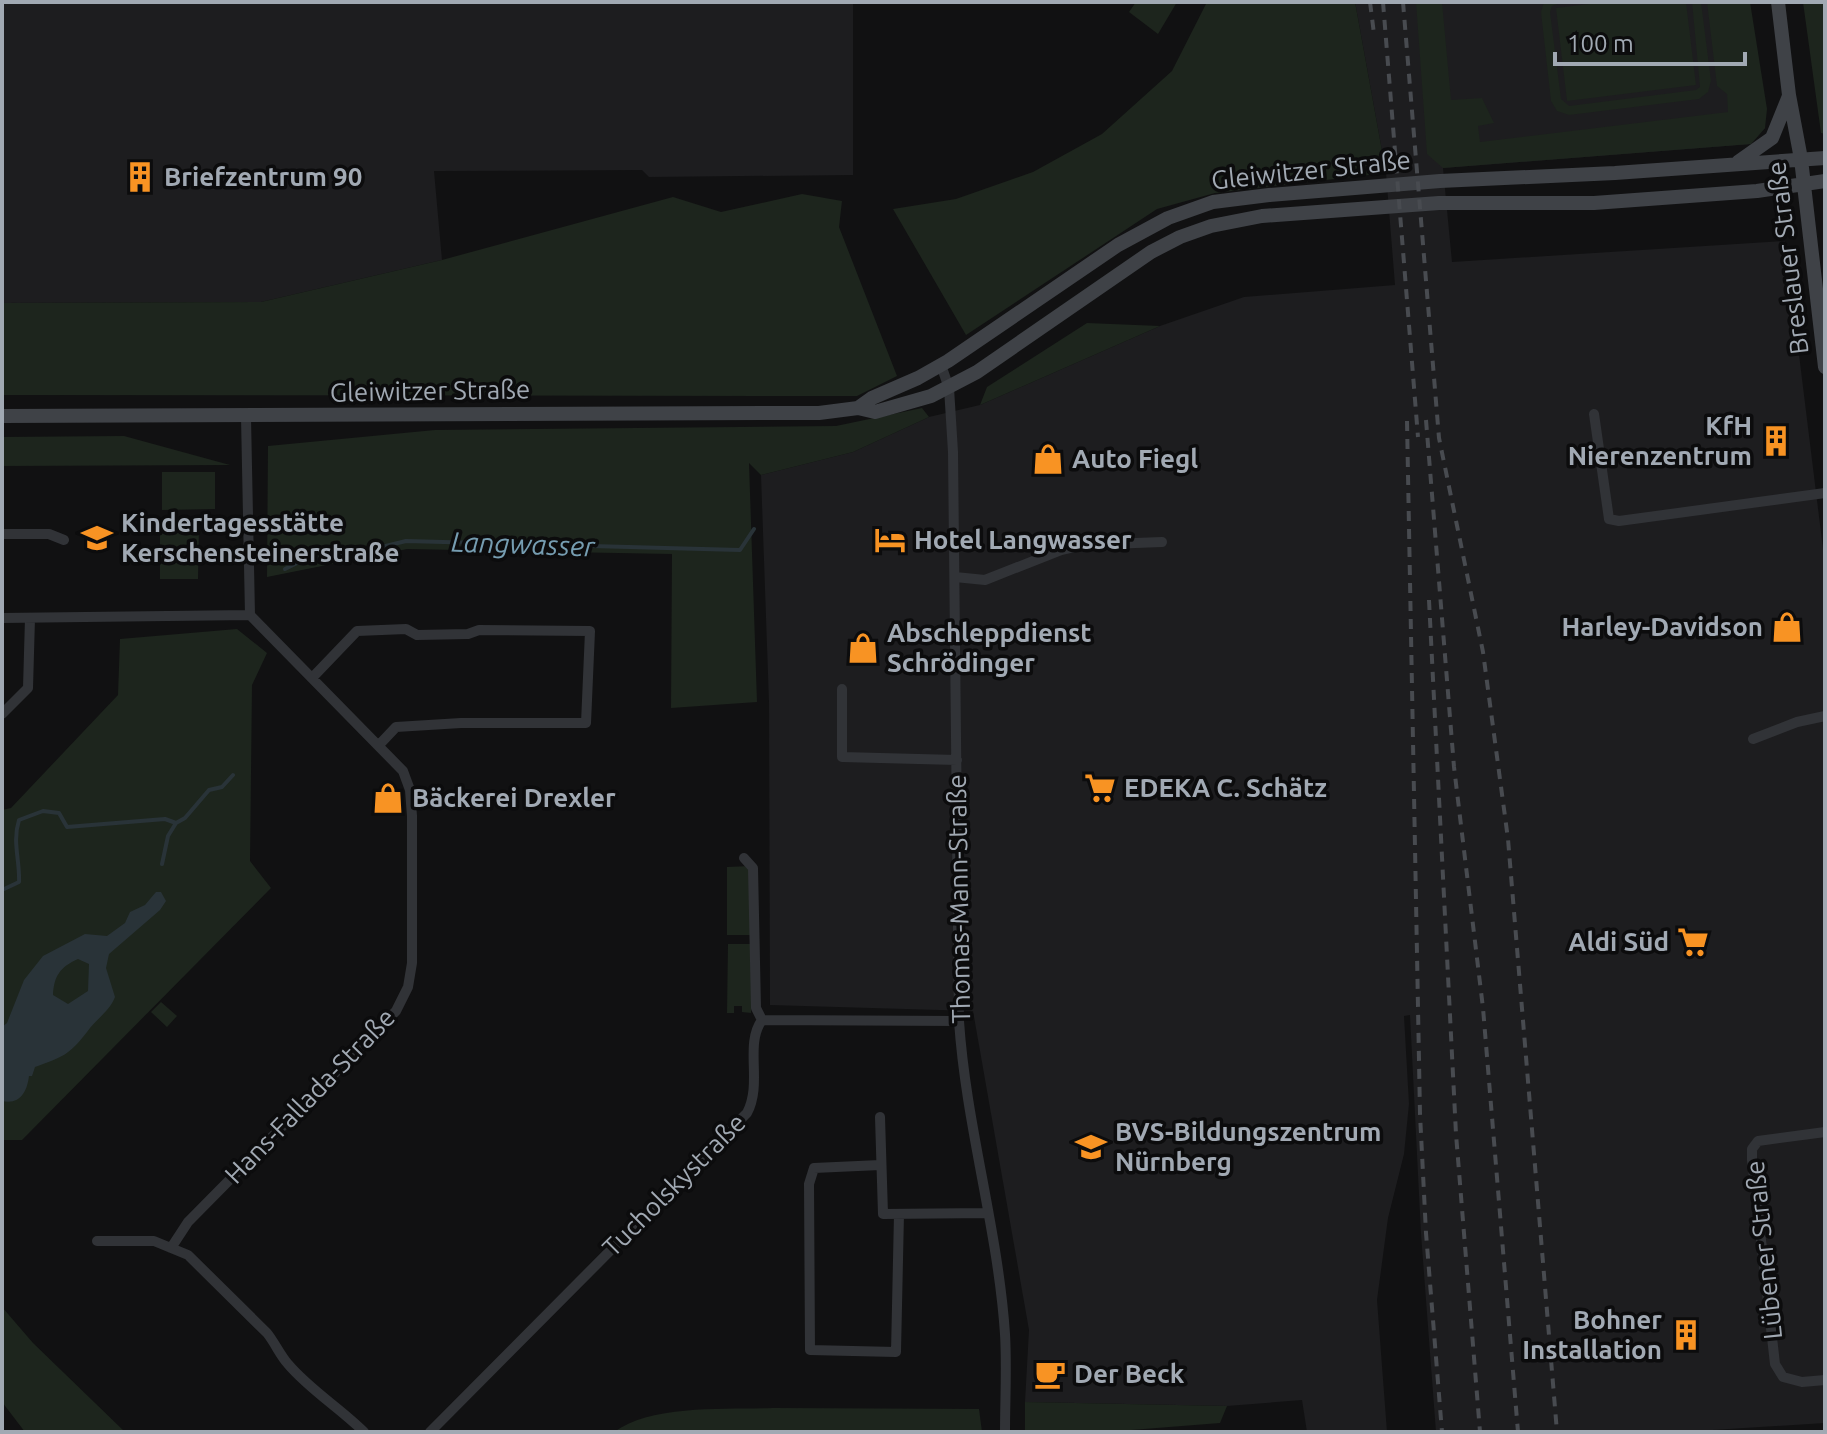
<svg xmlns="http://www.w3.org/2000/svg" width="1827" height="1434" font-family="Ubuntu,sans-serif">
	<rect width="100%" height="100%" fill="#111112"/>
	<path fill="#1d1d1f" d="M2,2H853V175L649,177L642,170L434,171L442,260L261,302L2,303Z
		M1355,2H1746L1765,128L1751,144L1443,168L1452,262L1785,241L1825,565V1423L1681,1432H1436L1421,1234L1410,1015L1404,1016L1409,1104L1404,1154L1388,1218L1377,1300L1387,1432H1307L1302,1400L1227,1406L1025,1402L1029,1330L973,1011L770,1005L769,702L761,475L853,452L929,417L980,405L1160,326L1244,297L1395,285L1386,173Z"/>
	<path fill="#1d251d" d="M1136,2H1177L1158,34L1129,12Z
		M1207,2H1355L1386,173L1215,193L1157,209L966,335L893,209L956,199L1033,172L1102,134L1172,71Z
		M1416,2H1442L1451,100L1482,98L1494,123L1478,126L1480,142L1728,112L1727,94L1717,86L1707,2H1750L1767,109L1765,128L1751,144L1443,168L1427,154Z
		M1544,2H1563L1552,6L1550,12L1561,99L1569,106L1696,90L1700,87L1692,2H1701L1711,81L1708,92L1699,99L1569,115L1557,111L1551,101L1541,12Z
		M1606,2H1686L1696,85L1567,101L1556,8Z
		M1803,2H1825V134L1821,133Z
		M802,194L842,201L839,227L897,376L857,396L2,395V303L261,302L442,260L673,197L721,212Z
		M1087,323L1160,326L980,405L987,387Z
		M922,408L929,417L853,452L761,475L749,463L757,702L671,708L672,554L407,549L267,577L268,446L435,430L836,426Z
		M124,436L230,465L2,466V437Z
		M162,472H215V509L162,510Z
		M160,526H199L198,579H160Z
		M237,629L267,653L252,685L250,861L271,888L22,1140H2V810L11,808L118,695L120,639Z
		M751,866V935H727V867Z
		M728,944H751V1013L742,1012V1006H734V1013H727Z
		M161,1002L177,1016L167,1027L151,1012Z
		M2,1307L33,1343L125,1432H25L2,1402Z
		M1025,1402L1227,1406L1220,1423L1106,1432H1025Z
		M773,1408L979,1409L982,1432H614C653,1404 726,1410 773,1408Z"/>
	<path fill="#293338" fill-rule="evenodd" d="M156,892H161L166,901L160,910L109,954L106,968L115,997C109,1012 96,1019 87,1032C69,1055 63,1057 35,1067L32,1076H29C27,1092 20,1105 2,1101V1027L7,1023L24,980L43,956L85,934L107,936L125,923L130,912L145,905ZM78,959L89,964L88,991L68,1004L53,995C54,976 60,967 78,959Z"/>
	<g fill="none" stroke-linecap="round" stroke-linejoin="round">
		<path stroke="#293338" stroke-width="4" d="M285,569L301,561L357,553L406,541L740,550L754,529
			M162,864L168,836L176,823L185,818L209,790L222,787L233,775
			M2,890L19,882C20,860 12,842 19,820L43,811L59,813L67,827L165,819L176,823"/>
		<path stroke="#313337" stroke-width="10" d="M941,365L949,388L953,452L959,1021C966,1126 998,1229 1005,1334C1007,1367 1005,1400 1005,1432
			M1594,414L1609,519L1619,521L1825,493
			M246,417L250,615L403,771L410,790L412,816V963L408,987L396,1011L188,1222L171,1248L188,1255L267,1333C275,1343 280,1355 288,1364C310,1390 340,1408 364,1432
			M2,534H49L64,540
			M955,577L985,580L1061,550L1083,545L1162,542
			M2,618L250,615
			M312,678L357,631L406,629L417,635L468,634L479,630L590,631L586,723H461L396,727L379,745
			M842,689V757L957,760
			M2,714L28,688L30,618
			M1753,739L1797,722L1825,716
			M744,858L753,868L756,1008L762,1020
			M880,1117L883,1214L988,1213
			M1825,1132L1758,1141L1752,1149V1160L1775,1364L1783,1377L1802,1382L1825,1380
			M880,1165L814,1168L809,1184L810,1350L896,1352L899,1214
			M97,1241H154L171,1248
			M430,1432L747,1113C763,1083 744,1045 762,1020L959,1021"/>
		<path stroke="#3f4247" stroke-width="14" d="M1778,2L1789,95L1801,159L1825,367
			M1738,162L1772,138L1789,96
			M858,408L872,398L918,378L948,361L1118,245L1168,218L1213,202L1269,195L1440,181L1615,173L1825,158
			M2,416L763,413H819L858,408L875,412L931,396L977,372L1151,252L1180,237L1211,226L1262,216L1439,203H1594L1757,191L1825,181"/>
		<path stroke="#484b50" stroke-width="4" stroke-dasharray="10 8" stroke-linecap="butt" d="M1370,2L1374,34
			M1383,2L1418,437
			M1403,2L1439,438L1483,652L1508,839L1557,1432
			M1426,420L1454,767L1483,1008L1518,1432
			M1407,421L1420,1114L1426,1233L1442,1432
			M1429,600L1456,1134L1480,1432"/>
	</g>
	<defs>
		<symbol id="building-bare" viewBox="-9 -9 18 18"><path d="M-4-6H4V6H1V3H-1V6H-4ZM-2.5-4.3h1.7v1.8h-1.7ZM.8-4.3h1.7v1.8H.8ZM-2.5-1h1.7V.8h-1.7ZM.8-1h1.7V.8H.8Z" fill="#f89323" stroke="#0c0c0d" stroke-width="2.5" paint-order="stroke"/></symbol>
		<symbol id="shop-bare" viewBox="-9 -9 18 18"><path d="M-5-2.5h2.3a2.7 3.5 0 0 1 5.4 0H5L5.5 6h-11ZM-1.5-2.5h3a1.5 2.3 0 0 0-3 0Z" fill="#f89323" stroke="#0c0c0d" stroke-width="2.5" paint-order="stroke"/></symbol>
		<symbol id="school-bare" viewBox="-9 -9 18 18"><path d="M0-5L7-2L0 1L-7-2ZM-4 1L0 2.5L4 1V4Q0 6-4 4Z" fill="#f89323" stroke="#0c0c0d" stroke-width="2.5" paint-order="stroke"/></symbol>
		<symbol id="hotel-bare" viewBox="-9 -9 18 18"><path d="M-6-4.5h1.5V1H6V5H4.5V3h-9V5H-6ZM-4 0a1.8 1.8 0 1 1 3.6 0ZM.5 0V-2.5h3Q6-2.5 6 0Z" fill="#f89323" stroke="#0c0c0d" stroke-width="2.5" paint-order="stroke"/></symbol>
		<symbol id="supermarket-bare" viewBox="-9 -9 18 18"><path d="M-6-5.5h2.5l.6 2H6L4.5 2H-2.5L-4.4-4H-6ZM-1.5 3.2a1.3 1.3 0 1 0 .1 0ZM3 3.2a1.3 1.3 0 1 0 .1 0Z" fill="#f89323" stroke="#0c0c0d" stroke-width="2.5" paint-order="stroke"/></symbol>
		<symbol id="cafe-bare" viewBox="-9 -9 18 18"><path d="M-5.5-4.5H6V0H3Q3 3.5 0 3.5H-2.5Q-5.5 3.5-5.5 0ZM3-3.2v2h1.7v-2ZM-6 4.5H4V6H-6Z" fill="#f89323" stroke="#0c0c0d" stroke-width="2.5" paint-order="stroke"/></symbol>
	</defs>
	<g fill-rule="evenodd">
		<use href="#building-bare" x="118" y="155" width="44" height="44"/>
		<use href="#building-bare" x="1754" y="419" width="44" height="44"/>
		<use href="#shop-bare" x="1026" y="437" width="44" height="44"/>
		<use href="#school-bare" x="75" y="516" width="44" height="44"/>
		<use href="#hotel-bare" x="868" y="518" width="44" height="44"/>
		<use href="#shop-bare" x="1765" y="605" width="44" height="44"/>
		<use href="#shop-bare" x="841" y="626" width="44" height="44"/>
		<use href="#supermarket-bare" x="1078" y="766" width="44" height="44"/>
		<use href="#shop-bare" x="366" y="776" width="44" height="44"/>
		<use href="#supermarket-bare" x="1671" y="920" width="44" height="44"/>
		<use href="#school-bare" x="1069" y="1125" width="44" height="44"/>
		<use href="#building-bare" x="1664" y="1313" width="44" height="44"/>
		<use href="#cafe-bare" x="1028" y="1352" width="44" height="44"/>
	</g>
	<g text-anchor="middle" stroke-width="7" stroke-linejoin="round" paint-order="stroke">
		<g font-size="26" fill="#a1a9b3" stroke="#0c0c0d">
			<text transform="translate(1311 170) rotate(-6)" y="9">Gleiwitzer Straße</text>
			<text transform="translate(1788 258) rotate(-97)" y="9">Breslauer Straße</text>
			<text transform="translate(430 391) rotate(-1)" y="9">Gleiwitzer Straße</text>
			<text transform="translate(959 899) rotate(-91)" y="9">Thomas-Mann-Straße</text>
			<text transform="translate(310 1096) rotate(-46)" y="9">Hans-Fallada-Straße</text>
			<text transform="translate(674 1185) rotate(-45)" y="9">Tucholskystraße</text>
			<text transform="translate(1764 1250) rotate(-96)" y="9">Lübener Straße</text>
		</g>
		<g font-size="26" font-weight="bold" fill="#a1a9b3" stroke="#0c0c0d" text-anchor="start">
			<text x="164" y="186">Briefzentrum 90</text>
			<text x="1752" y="435" text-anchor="end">KfH<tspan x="1752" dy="30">Nierenzentrum</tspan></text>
			<text x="1072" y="468">Auto Fiegl</text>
			<text x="121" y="532">Kindertagesstätte<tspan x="121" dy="30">Kerschensteinerstraße</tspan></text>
			<text x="914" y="549">Hotel Langwasser</text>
			<text x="1763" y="636" text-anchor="end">Harley-Davidson</text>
			<text x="887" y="642">Abschleppdienst<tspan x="887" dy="30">Schrödinger</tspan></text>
			<text x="1124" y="797">EDEKA C. Schätz</text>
			<text x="412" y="807">Bäckerei Drexler</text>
			<text x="1669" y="951" text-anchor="end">Aldi Süd</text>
			<text x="1115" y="1141">BVS-Bildungszentrum<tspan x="1115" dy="30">Nürnberg</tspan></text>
			<text x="1662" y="1329" text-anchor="end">Bohner<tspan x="1662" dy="30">Installation</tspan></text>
			<text x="1074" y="1383">Der Beck</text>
		</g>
		<g font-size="28" font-style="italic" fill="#769db1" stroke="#0c0c0d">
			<text transform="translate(523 544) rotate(2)" y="10">Langwasser</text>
		</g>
	</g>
	<rect width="1827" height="1434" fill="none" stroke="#a1a9b3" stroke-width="8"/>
	<path d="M1555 52v12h190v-12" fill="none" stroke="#a1a9b3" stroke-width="4"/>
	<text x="1567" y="52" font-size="24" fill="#a1a9b3" stroke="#0c0c0d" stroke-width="6" paint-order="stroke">100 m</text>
</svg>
